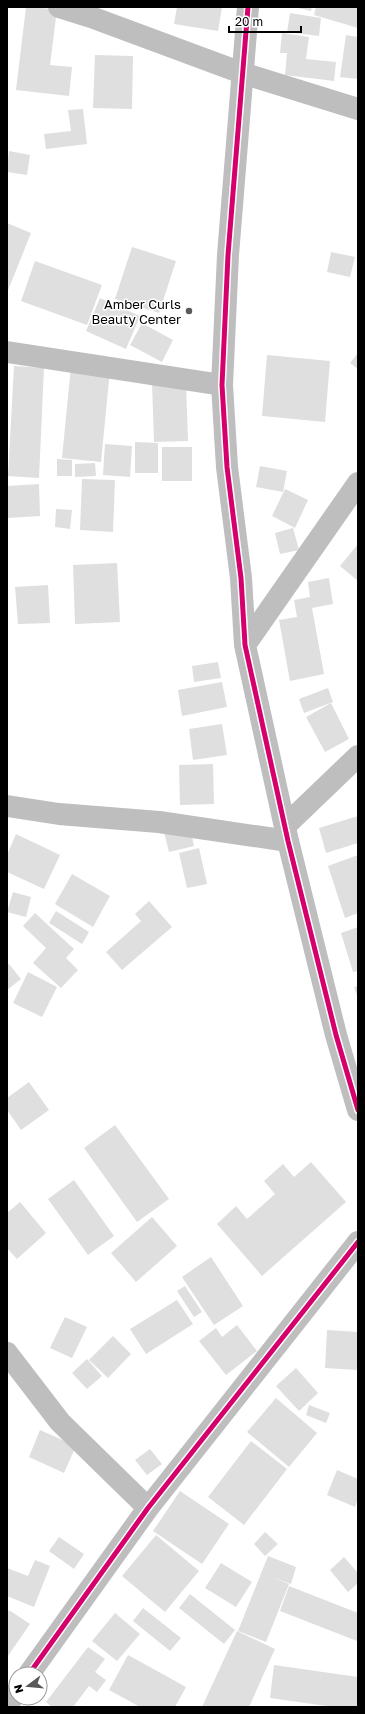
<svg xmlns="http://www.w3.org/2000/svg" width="365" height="1714" font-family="'Golos Text',sans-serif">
	<rect width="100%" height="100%" fill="#fff"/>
	<path fill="#dfdfdf" d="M26,7L57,9L50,65L72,67L69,96L16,90Z
		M177,7H222L218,31L174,24Z
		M293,7H312L311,11Z
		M316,7H358V28L314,15Z
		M290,13L321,18L319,36L287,32Z
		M282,33L309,37L306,59L336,62L334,81L285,75L287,53H280Z
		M346,35L358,37V79L340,77Z
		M95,55L133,56L132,109L93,108Z
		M83,109L87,144L46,149L44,134L71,131L68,110Z
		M9,151L30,155L27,175L7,172Z
		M7,223L31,233L7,293Z
		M132,247L176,261L159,313L115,299Z
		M331,252L355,257L350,277L327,272Z
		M35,261L102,285L87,325L21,301Z
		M100,298L140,316L126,349L86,331Z
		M142,323L173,340L162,362L130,345Z
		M358,353V369L350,363Z
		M267,355L330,361L325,422L262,416Z
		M14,366L44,368L39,478L8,476Z
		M71,366L110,370L101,462L62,458Z
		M152,383H186L188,441L154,442Z
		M135,442L158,443V473H135Z
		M105,444L132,446L130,477L103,475Z
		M162,447H192V481H162Z
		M57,459L72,460V476H57Z
		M95,463L96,476L75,477V464Z
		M260,466L287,471L283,492L256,487Z
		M82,479L115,480L113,532L80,530Z
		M39,484L40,516L7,518V486Z
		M285,489L308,500L295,528L272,516Z
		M56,509L72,510L70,529L55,527Z
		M293,528L299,550L280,554L275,533Z
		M358,544V581L340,566Z
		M117,563L120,622L75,624L73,565Z
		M329,578L333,604L312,608L324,674L290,681L279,620L297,617L294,600L310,597L308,582Z
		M48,585L50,623L18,624L15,587Z
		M218,662L221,678L194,682L192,666Z
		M222,682L227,707L182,716L178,690Z
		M328,688L333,702L304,713L299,699Z
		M331,703L349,739L325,752L306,717Z
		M222,724L227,755L193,760L189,729Z
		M213,764L214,804L180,805L179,765Z
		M358,816V843L326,853L319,828Z
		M190,826L194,846L169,852L164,832Z
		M16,834L60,855L44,889L7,872V855Z
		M199,848L207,884L187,888L179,853Z
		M358,855V913L345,918L328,866Z
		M72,874L110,896L93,927L55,904Z
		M13,892L31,897L26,917L7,912Z
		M149,901L172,927L122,970L106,952L141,921L135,914Z
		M56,911L89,932L82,944L49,923Z
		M35,913L74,949L66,958L78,970L61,988L33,963L46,948L23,926Z
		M358,927V971L353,972L341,933Z
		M9,964L21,979L7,990V966Z
		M28,972L57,987L42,1017L13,1003Z
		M358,986V998L354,987Z
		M29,1082L49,1110L21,1130L7,1110V1098Z
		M115,1125L169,1199L137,1222L84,1148Z
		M311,1162L346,1202L262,1276L217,1224L236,1206L247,1219L275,1194L264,1181L283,1164L294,1177Z
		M74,1180L114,1236L88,1255L48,1199Z
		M20,1202L46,1233L17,1259L7,1248V1213Z
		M152,1217L177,1246L136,1282L111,1253Z
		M211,1257L243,1306L214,1325L182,1277Z
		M185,1286L202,1312L194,1317L177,1291Z
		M177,1300L193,1324L146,1354L130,1329Z
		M65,1317L87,1327L72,1358L50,1348Z
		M237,1325L257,1351L226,1375L199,1341L216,1328L222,1337Z
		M327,1330L358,1332V1370L325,1368Z
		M113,1336L131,1354L108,1378L89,1360Z
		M87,1359L102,1376L87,1389L72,1373Z
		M296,1368L318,1393L299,1411L276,1386Z
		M276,1398L317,1433L289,1467L247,1432Z
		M309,1405L330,1413L326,1423L306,1415Z
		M40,1430L76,1446L64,1473L29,1457Z
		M251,1441L287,1469L244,1525L208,1497Z
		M150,1449L162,1464L147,1475L135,1460Z
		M337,1470L358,1479V1498L355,1507L327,1495Z
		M180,1491L229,1524L202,1564L153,1531Z
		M265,1532L278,1544L265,1556L254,1544Z
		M156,1535L199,1571L165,1612L122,1576Z
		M59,1537L84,1554L74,1569L49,1551Z
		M268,1556L296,1567L291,1584L272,1577L289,1584L266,1642L238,1631Z
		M344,1557L358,1573V1583L348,1592L330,1570Z
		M35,1560L50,1566L34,1607L7,1596V1568L28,1576Z
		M221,1563L252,1582L236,1607L205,1588Z
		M289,1586L358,1613L357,1641L280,1611Z
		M190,1594L235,1630L224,1644L179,1608Z
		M143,1608L181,1638L170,1651L133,1621Z
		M9,1610L30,1624L8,1656L7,1655V1614Z
		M115,1613L140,1634L117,1661L92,1641Z
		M237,1631L275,1649L249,1707H202Z
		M88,1647L105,1659L95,1672L106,1680L97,1692L89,1686L73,1707H52L46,1702Z
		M128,1655L186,1687L175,1707H140L109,1690Z
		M274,1665L358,1677V1707H334L270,1698Z"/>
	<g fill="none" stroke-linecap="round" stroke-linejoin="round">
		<path stroke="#bebebe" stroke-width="22" d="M59,7L91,17L242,73L358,109
			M248,7L228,255L222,385L227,467L241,578L245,645L288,841L336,1035L358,1110
			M7,352L222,385
			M245,645L358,483
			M7,806L59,814L159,822L288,841
			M285,826L358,756
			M7,1353L60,1422L148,1508
			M29,1674L148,1508L358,1242
			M7,1705L16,1693"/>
		<defs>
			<path id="cycleway" d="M248,7L228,255L222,385L227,467L241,578L245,645L288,841L336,1035L358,1110
				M29,1674L148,1508L358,1242"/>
		</defs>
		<use href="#cycleway" stroke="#fff" stroke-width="8"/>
		<use href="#cycleway" stroke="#d6006c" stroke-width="5"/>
	</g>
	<circle fill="#595959" stroke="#fff" stroke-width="1.5" cx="189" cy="311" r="4"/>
	<g text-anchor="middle" stroke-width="3" stroke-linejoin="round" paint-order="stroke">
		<g font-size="13" fill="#000" stroke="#fff" text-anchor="end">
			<text x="181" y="309">Amber Curls<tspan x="181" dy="15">Beauty Center</tspan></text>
		</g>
	</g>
	<rect width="365" height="1714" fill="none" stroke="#000000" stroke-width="16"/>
	<g transform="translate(28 1686) rotate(254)"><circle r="19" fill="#ffffff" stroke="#999999"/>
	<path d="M0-3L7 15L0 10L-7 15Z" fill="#595959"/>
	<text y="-6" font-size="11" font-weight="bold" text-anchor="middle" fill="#000000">N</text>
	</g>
	<path d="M229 26v6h72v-6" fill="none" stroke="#000000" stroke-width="2"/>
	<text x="235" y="26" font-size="12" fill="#000000" stroke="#ffffff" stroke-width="3" paint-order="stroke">20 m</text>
</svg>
